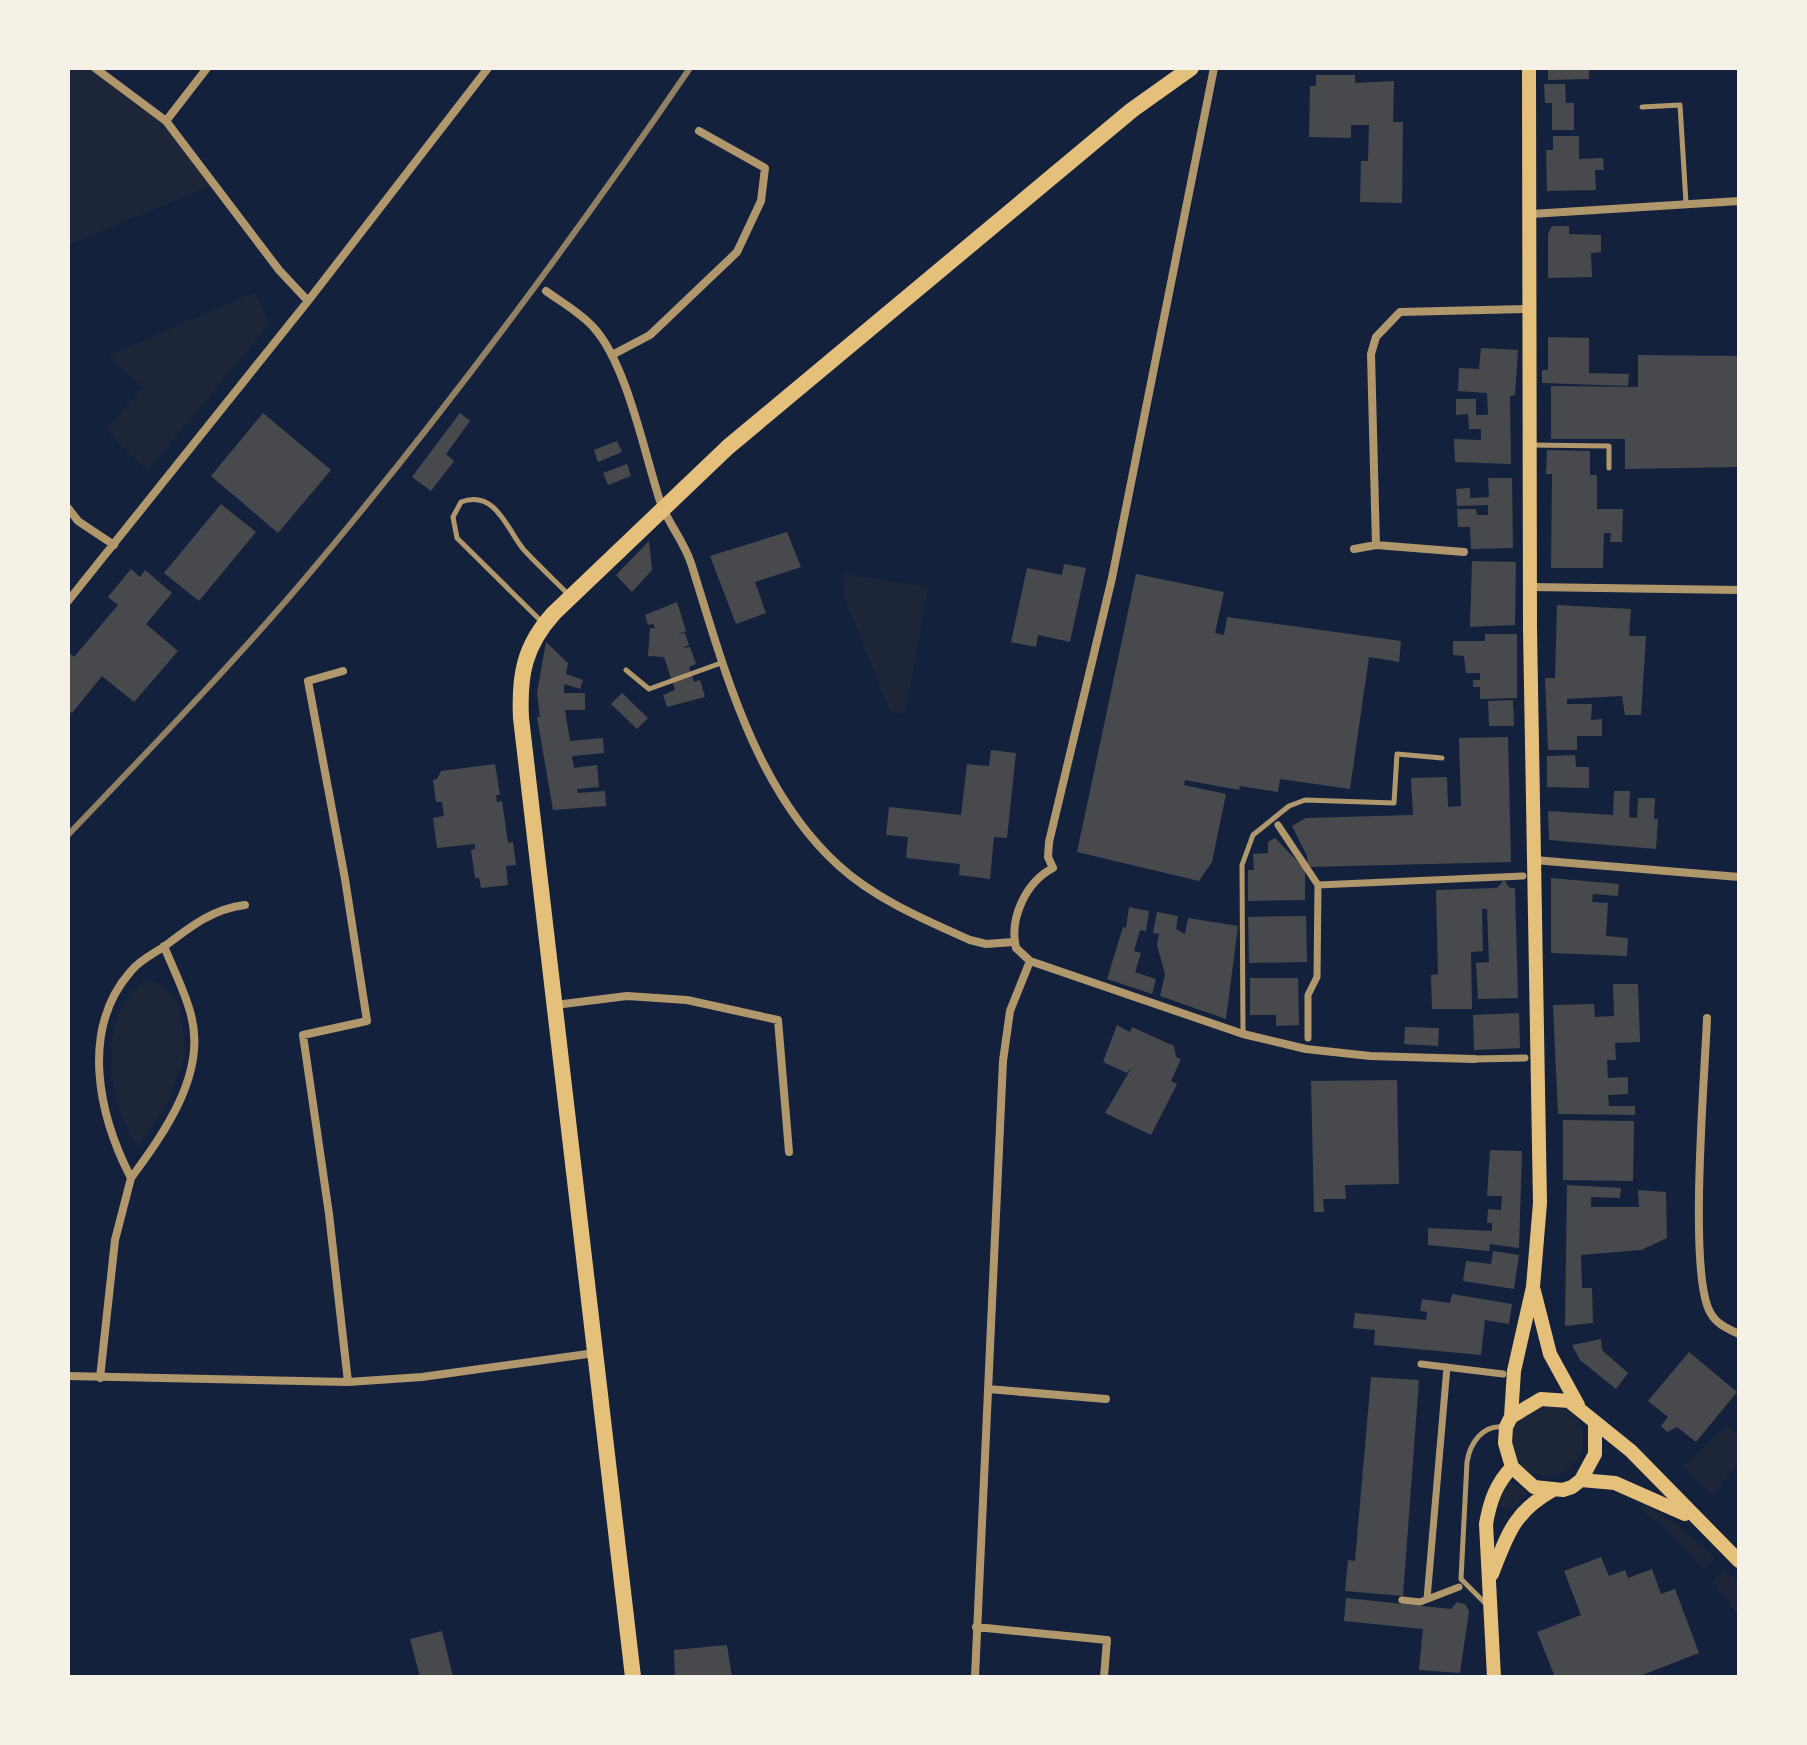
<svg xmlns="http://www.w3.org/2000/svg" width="1807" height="1745" font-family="Bitter,serif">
	<rect width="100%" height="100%" fill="#14213d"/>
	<path fill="#1d2539" d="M68,68H95L166,121L215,184L68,245Z
		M255,292L270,323L147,472L106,429L143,388L108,356Z
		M843,574L928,587L905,714L890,712L844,597Z
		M144,980L161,984L179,1004L186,1054L168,1103L138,1147C113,1113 99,1042 124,1004C129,996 137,988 144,980Z
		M1511 1440a36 36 0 1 1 72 0a36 36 0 1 1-72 0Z
		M1726,1425L1739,1436V1463L1713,1496L1683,1467Z
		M1509,1482L1528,1492L1510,1510L1498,1505Z
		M1643,1503L1679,1526L1715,1558L1704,1570L1666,1529L1641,1510Z
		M1725,1569L1739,1583V1616L1712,1581Z"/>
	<path fill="#48494c" d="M1548,68H1589V79L1548,80Z
		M1316,75H1355V83L1394,81L1393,122H1403L1402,203L1360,202L1361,161H1368L1369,125H1351V138L1309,137L1310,86H1316Z
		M1544,84H1565L1566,103H1574V130H1552V103H1545Z
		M1553,136H1579V159L1603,158L1604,170H1595L1596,190L1547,191L1546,150H1553Z
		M1552,226H1569V234L1601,235V252L1591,253L1592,277L1548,278V234Z
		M1548,337L1589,338V373L1629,374L1628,386L1542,383V370H1548Z
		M1481,348L1518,350L1515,395L1510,396L1511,464L1455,462L1454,439L1481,440V429H1469L1468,414L1456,415V399H1476V415H1488L1487,393L1458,391L1459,368L1479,369Z
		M1638,355L1739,356V467L1625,469V439H1551V386L1638,387Z
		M263,413L331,470L278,533L211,476Z
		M460,413L470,421L446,454L454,461L431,491L412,477Z
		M617,441L622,452L598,462L594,450Z
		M1547,450L1590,451V475H1597V509H1623L1622,542H1610L1611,533H1604L1603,568H1551L1552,474H1546Z
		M627,464L631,476L608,485L603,473Z
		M1488,478H1512L1513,548L1471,549L1470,527H1458L1457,509H1476L1477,515H1488V505L1457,506L1456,489L1470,488V498L1489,497Z
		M221,504L256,532L199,601L164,573Z
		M787,532L801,567L755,582L766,613L736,624L710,556Z
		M649,541L652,570L632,592L616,575Z
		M1472,561L1516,562L1515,625L1470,627Z
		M1064,564L1086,568L1070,642L1038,635L1036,647L1011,642L1027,568L1062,575Z
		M131,569L140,577L145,570L172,593L146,624L178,651L134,702L102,676L72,713L68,710V652L74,657L118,605L108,597Z
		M1136,574L1224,592L1215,633L1224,635L1227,617L1401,641L1399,662L1369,657L1350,789L1280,779L1278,792L1240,786L1239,790L1185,780L1184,785L1226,794L1212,862L1199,881L1077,852Z
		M677,602L686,631L678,634L685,633L689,645L682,648L690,647L696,664L689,667L694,682L700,680L705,697L667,707L663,695L675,690L664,657L648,656L650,628H655L653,624L648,625L645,615Z
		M1557,605L1631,609L1629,636H1646L1641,715H1625L1622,696L1567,699V704H1592L1591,720L1602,719V736H1577V750H1548L1545,678H1555Z
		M1485,634H1517V698L1480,699V687H1473V680H1480V673H1466L1464,656L1453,655V641H1485Z
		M546,642L568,663L566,674L583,680L580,689L564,684V693H585V710H565L570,741L603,738L604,753L572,756L574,768L597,765L599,787L577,789L578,793L605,791L606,806L553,810L537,717H540L537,693Z
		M622,693L648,718L637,729L611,704Z
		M1513,700L1514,726H1489L1488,701Z
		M1508,737L1511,862L1308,867L1307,856L1292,826L1306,818L1413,815L1411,778L1447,777L1448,807L1461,806L1459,738Z
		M991,750L1016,753L1007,838L994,837L990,879L959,875L960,864L906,858L908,837L886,835L889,807L961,815L967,764L989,766Z
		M1575,755L1576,767H1589V788L1547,787V756Z
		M495,764L500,795H496L497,802L502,801L508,843L513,842L516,865L506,866L508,885L481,888L479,878H475L471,850L475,849V844L437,848L433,818L444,816L442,802H436L433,780L437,779L441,771Z
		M1614,791H1630L1629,817L1637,818L1638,798H1655L1654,819H1658L1656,849L1549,840L1548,811L1613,815Z
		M1275,838L1305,869V900L1248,901V870H1254L1253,854L1268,853V842Z
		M1551,878L1619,884L1618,896L1593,894L1592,902L1608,903L1606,936L1628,938L1627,956L1551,953Z
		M1504,880L1510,888H1515L1518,998L1478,999L1476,963L1489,962L1487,909H1482L1483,951L1471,952L1472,1009H1432L1431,975L1438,974L1436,890L1497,888Z
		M1129,907L1149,911L1146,931L1140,930L1134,951L1141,953L1135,972L1156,979L1152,994L1107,979L1123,927L1126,928Z
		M1157,912L1178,916L1176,929L1185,934L1188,918L1238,926L1226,1019L1160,996L1165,974L1157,945L1159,934L1153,933Z
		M1306,916L1307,962L1249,963L1248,917Z
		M1250,978H1298L1299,1025L1276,1026V1015H1250Z
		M1613,984H1638L1640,1042L1615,1043L1616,1060H1607L1608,1078L1628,1077V1094L1608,1095L1609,1106H1635V1115L1558,1114L1553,1005L1594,1004L1595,1017L1614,1016Z
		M1519,1013L1520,1048L1474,1050L1473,1015Z
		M1117,1025L1130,1032L1132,1027L1174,1046L1176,1057L1181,1059L1171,1081L1177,1084L1151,1135L1105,1113L1132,1067L1127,1073L1103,1062Z
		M1405,1027L1439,1028L1438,1046L1404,1044Z
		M1397,1080L1399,1184L1345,1185L1346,1199H1323L1324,1212H1314L1311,1081Z
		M1563,1120L1634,1121L1633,1181L1563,1180Z
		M1490,1150L1522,1151L1519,1248L1490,1244L1489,1251L1428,1245V1228L1492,1231V1223H1487L1488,1209L1501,1210L1502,1196H1487Z
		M1567,1185L1621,1188L1620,1198L1591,1197V1207H1639L1638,1190L1666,1192L1667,1238L1641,1250L1581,1255L1582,1288H1592L1593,1323L1565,1326Z
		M1493,1251L1519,1255L1514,1289L1463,1281L1466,1261L1491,1264Z
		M1452,1294L1512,1304L1509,1324L1485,1320L1481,1355L1374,1345L1375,1330L1353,1328L1355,1313L1426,1320L1427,1312L1420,1311L1422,1299L1450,1303Z
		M1601,1339L1602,1350L1628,1373L1616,1389L1580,1360L1572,1345Z
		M1689,1352L1737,1392L1696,1442L1677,1427L1667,1432L1661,1426L1668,1417L1648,1401Z
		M1371,1377L1419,1380L1403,1596L1345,1591L1348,1560L1355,1561Z
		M1601,1557L1609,1576L1625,1570L1628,1578L1652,1569L1661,1594L1675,1589L1699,1653L1637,1677H1555L1537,1632L1581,1615L1564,1571Z
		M1346,1598L1451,1609L1457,1602L1465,1604L1469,1611L1460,1673L1419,1670L1423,1629L1344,1621Z
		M442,1631L453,1677H420L410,1639Z
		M727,1645L732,1677H675L674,1650Z"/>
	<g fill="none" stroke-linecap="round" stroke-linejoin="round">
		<path stroke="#b1986c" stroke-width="5" d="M1642,107L1680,105L1686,203
			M1530,445L1609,446V468
			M543,623L457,538L453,517L461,502C496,489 507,530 524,550C538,565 554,580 568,594
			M626,670L649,689L721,663
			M1243,1034L1242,865L1253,835L1289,806L1305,800L1394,803L1397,754L1442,758
			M1486,1604L1461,1579L1467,1462C1470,1443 1483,1424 1504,1427"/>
		<path stroke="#b1986c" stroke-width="7" d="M1278,825L1318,885
			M1308,1038V995L1317,977L1318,885L1523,876
			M1474,1059L1525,1058
			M1421,1364L1503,1374
			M1427,1599L1447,1367
			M1402,1600L1420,1602L1459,1587"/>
		<path stroke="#b1986c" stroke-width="8" d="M95,68L166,121L279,270L308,301
			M1214,68L1112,578L1049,842L1048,857L1053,868C1026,882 1009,918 1016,948L1030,961L1243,1034L1306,1049L1370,1056L1474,1059
			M166,121L207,68
			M1531,214L1739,201
			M546,291C561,302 581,313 594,328C626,363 644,451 659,498C666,521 683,539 691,563C724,668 754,788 838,865C875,899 925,920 970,940L986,944L1014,942
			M612,355L650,335L737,252L761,201L765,168L699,131
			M68,508L78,521L114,545
			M1376,545L1371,354L1376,337L1400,312L1530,309
			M1354,549L1376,545L1464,552
			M1531,587L1739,590
			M68,601L308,301L488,68
			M343,671L308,681L345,879L367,1021L303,1035L329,1214L348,1382
			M1534,860L1739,877
			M555,1005L627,996L687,1000L778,1020L789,1152
			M1707,1018C1705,1074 1688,1272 1710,1312C1716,1324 1728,1329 1739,1334
			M131,1178C164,1133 207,1074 191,1015C185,991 173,969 164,946
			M68,1376L348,1382L422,1377L595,1353
			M100,1378L115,1240L131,1178C99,1116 79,1030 131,971C140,960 153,954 165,946C190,927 212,909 245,905
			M988,1389L1106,1399
			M976,1627L1107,1640L1104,1677
			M975,1677L1003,1061L1010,1011L1030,961"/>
		<path stroke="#e5c07b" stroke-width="14" d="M1534,1291L1550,1354L1578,1405
			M1511,1417L1514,1371L1533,1287L1540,1203L1530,629L1529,68
			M1595,1424V1454L1581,1480L1572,1487L1563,1490L1534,1487L1512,1467L1505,1443L1506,1427L1511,1417L1541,1399L1569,1401L1631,1451L1739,1561
			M1581,1480L1615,1483L1685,1514
			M1492,1574C1508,1533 1514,1512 1553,1490
			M1494,1677L1486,1524C1490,1501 1496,1484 1512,1467"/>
		<path stroke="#e5c07b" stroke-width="16" d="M633,1677L521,718C519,675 524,646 554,613L728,447L1132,110L1191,68"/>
		<path stroke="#918062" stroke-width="6" d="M68,835C147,752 228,669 303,581C441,418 569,245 690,68"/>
	</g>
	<rect width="1807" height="1745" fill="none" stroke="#f6f1e7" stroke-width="140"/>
</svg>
